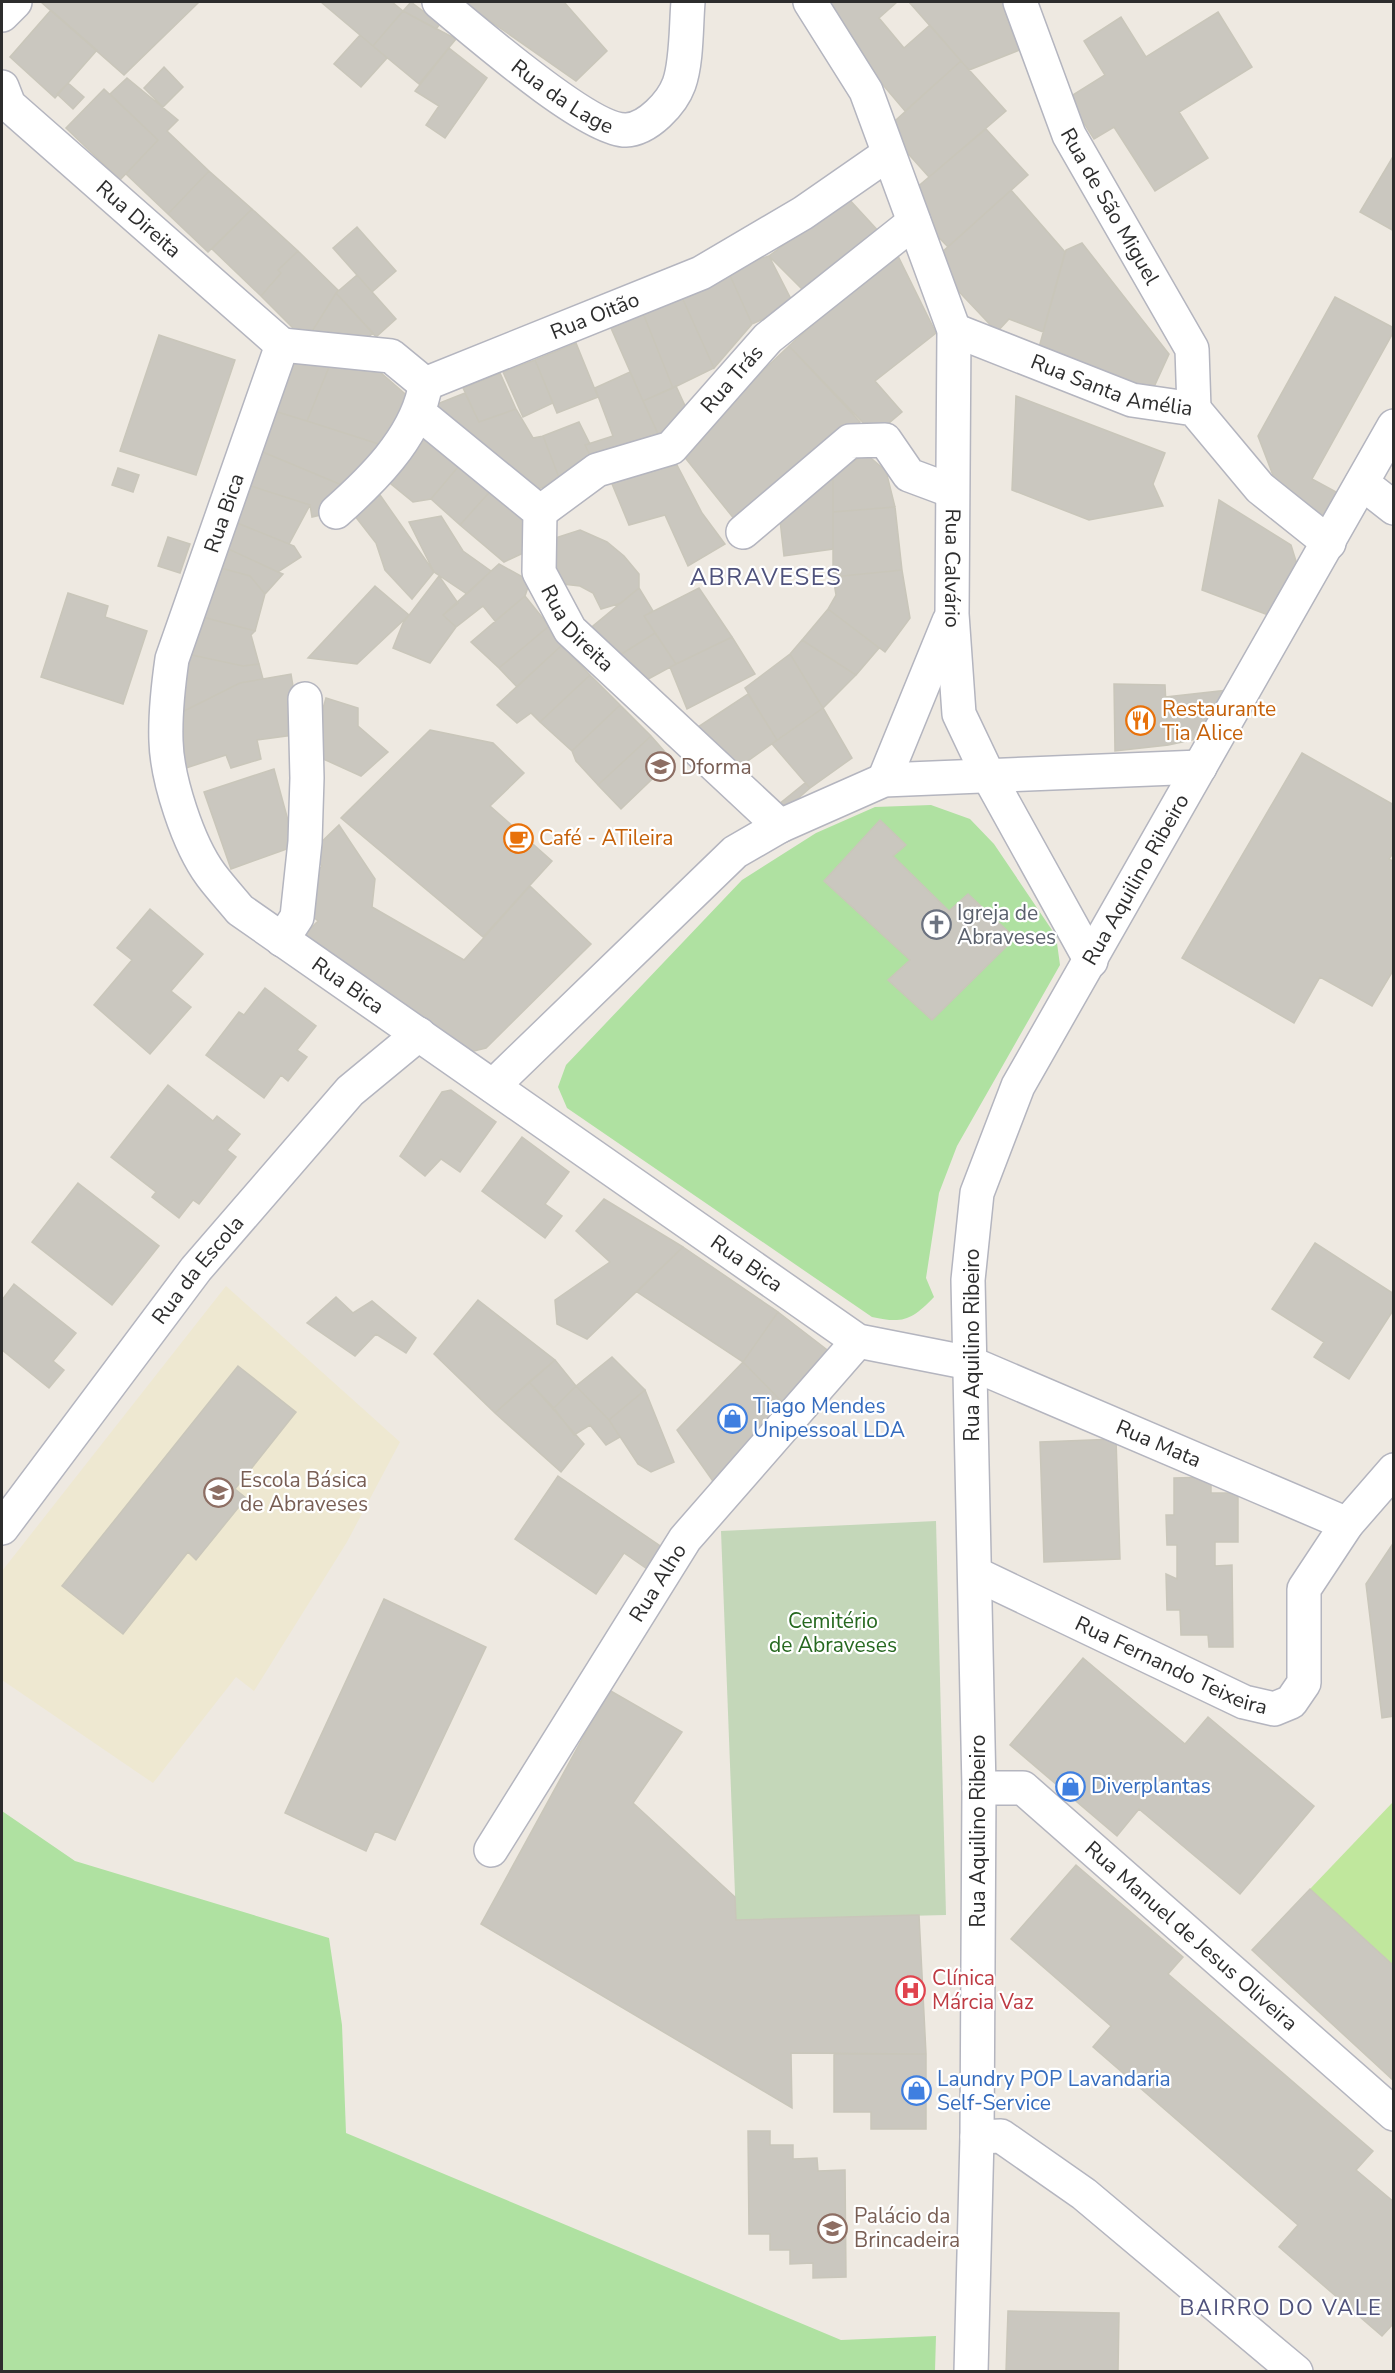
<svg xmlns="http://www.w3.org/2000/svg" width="1395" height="2373" font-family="'Nunito Sans',sans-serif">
	<rect width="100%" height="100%" fill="#eee9e1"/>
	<path fill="#eee8d1" d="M226,1286L400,1442L347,1542L254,1691L236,1677L153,1783L2,1680V1571Z"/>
	<path fill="#afe1a1" d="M931,805L970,819L994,844L1056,936L1060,965L957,1146L939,1193L926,1278L934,1297C912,1320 903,1324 872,1317L567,1108L558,1087L566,1065L742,880L816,833L875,807Z
		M2,1811L75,1861L329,1938L342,2025L346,2133L841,2340L936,2336L935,2371H2Z"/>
	<path fill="#c4d7b9" d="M936,1521L946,1915L736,1920L721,1531Z"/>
	<path fill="#c0e79d" d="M1393,1802V1966L1310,1889Z"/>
	<path fill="#cac7bf" stroke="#c9c6ba" stroke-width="1.5" d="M41,2H199L124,75Z
		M321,2H392L403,11L373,46Z
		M411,2L440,24L436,29L403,11Z
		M463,2H564L607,51L576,81Z
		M813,2H897L879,18L904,48L930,25L961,61L905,111Z
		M909,2H1007L1011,13L1006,14L1013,33L1019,30L1027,47L969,70Z
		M51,10L97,50L55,98L10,57Z
		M403,11L456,39L419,84L373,46Z
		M1218,12L1252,67L1179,112L1208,158L1155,191L1114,127L1094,139L1068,98L1105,75L1084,41L1121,17L1146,57Z
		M360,35L387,58L361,87L334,64Z
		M449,48L487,78L445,138L426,125L439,106L415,91Z
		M961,61L1006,111L929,177L886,129Z
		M164,67L183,87L163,107L144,88Z
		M127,78L178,120L167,131L209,171L168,214L126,174L158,140L110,94Z
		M68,83L84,97L73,109L57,94Z
		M104,89L158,140L120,180L66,128Z
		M986,129L1028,175L948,247L917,215L909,194Z
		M1394,155V231L1360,212Z
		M209,171L252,209L208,252L168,214Z
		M1011,190L1065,252L1043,332L1009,319L997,332L931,262Z
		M847,197L881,234L807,294L769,256Z
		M252,209L298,251L278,270L281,273L261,296L212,249Z
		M357,227L396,271L372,292L333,248Z
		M1082,243L1169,354L1153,389L1038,351L1066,250Z
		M895,250L936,333L875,381L902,412L875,435L789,346Z
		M298,251L338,290L306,341L261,296L281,273L278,270Z
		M769,256L794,305L752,324L727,269Z
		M727,269L752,324L714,368L681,295Z
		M357,275L396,319L376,337L336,293Z
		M336,293L373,333L359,346L306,341Z
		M681,295L714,368L673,388L643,313Z
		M1335,297L1394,328V331L1312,479L1338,493L1319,524L1279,491L1258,436Z
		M643,313L673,388L643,401L611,328Z
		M159,335L235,360L196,475L120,451Z
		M576,343L598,397L557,413L535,360Z
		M789,346L860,422L739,525L679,450Z
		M285,355L331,362L307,421L271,410Z
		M535,360L553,403L523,417L503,372Z
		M331,362L372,365L413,401L385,446L307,421Z
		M630,372L664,447L595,466L585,445L613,436L595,388Z
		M500,373L516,409L479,422L463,388Z
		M676,386L692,421L664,447L643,401Z
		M465,393L479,422L516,409L533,438L543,436L560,480L526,494L432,406Z
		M1016,396L1165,453L1153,484L1163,506L1089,520L1012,490Z
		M271,410L307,421L385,446L349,488L258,450Z
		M579,422L590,444L585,445L595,466L560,480L543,436Z
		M417,435L439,439L463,461L431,499L413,502L385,479Z
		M258,450L349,488L325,514L312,517L310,505L248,485Z
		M866,454L886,471L895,507L833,512V472Z
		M463,461L494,487L460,525L431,499Z
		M677,465L702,513L725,544L688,566L665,515L629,525L610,479Z
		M118,468L139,475L133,492L112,485Z
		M833,472V549L784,556L779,511Z
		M248,485L310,505L289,544L230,520Z
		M494,487L523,513L534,548L504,562L460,525Z
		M380,495L434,572L412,599L385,570L376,543L351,511Z
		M1219,500L1291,545L1299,571L1271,616L1202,590Z
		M895,507L902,570L833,577V512Z
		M441,516L463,551L491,571L467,594L434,572L409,522Z
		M230,520L294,546L301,557L278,572L222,546Z
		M580,530L607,542L624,556L639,574V588L621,603L601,609L593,593L580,586L554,583L546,541Z
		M168,537L190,544L180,573L158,566Z
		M222,546L278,572L283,574L265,594L250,576L210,565Z
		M499,564L530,581L525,596L495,621L483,606L456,627L443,615Z
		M210,565L250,576L265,594L255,631L199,616Z
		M902,570L910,618L885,652L828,609L836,595L833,577Z
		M439,576L458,603L443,615L456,627L430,663L393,648L403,623Z
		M375,586L409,615L357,664L308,658Z
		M639,588L653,611L644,616L655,633L612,660L582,635Z
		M699,588L732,637L676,664L644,616Z
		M68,593L108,606L105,617L147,631L123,704L41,677Z
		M525,596L549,626L499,668L471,642Z
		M828,609L879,648L856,675L802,640Z
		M199,616L255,631L251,635L259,664L243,666L187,654Z
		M549,626L562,645L517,687L499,668Z
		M655,633L676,664L639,684L612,660Z
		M732,637L755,674L687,709L670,667Z
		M802,640L856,675L823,708L790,654Z
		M562,645L590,675L540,722L531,713L517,723L497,705Z
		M187,654L243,666L259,664L263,679L240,683L184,711L180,685Z
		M790,654L823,708L777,740L745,688Z
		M291,674L301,734L257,740L261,759L231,768L226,755L186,768L180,732L184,711L240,683Z
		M590,675L620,705L572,751L540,722Z
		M1114,684L1165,685L1168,745L1115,751Z
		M1229,690L1205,737L1168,745L1166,697Z
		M748,694L777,740L738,768L779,804L805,783L810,788L780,814L732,771L698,727Z
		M326,698L358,708V726L388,752L361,776L310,753Z
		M620,705L651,736L598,785L576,761L572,751Z
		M823,708L852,758L810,788L772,744Z
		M430,730L493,743L524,773L490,806L552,861L483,937L341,818Z
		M651,736L672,760L621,809L598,785Z
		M1302,753L1394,805V852L1389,859L1394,862V969L1372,1006L1320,977L1294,1023L1182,958Z
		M274,769L295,846L231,869L204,792Z
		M880,820L906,845L893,856L949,911L968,894L1015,938L932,1020L888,980L910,960L824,881Z
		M339,825L375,879L372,907L464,960L530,886L591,944L486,1048L470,1052L299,940L318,921L304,909L316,894L306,883L322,866L310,853Z
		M150,909L203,954L171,991L191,1007L150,1054L94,1005L132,960L117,948Z
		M265,988L316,1026L297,1050L307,1057L288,1081L281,1075L264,1098L206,1055L239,1012L244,1015Z
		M168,1085L213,1121L217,1116L240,1134L227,1150L236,1157L199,1204L193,1200L179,1218L152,1197L156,1192L111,1157Z
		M451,1090L496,1122L460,1172L441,1159L425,1176L400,1156L442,1092Z
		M522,1137L569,1172L545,1204L562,1216L545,1238L482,1191Z
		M78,1183L159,1246L112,1305L32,1242Z
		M604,1199L683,1247L587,1339L557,1324L555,1300L610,1262L576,1231Z
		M1315,1243L1394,1294V1309L1349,1379L1314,1357L1324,1342L1272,1309Z
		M683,1247L778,1312L743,1362L637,1292Z
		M14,1284L76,1333L53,1361L64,1370L49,1388L2,1350V1300Z
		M336,1297L353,1313L372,1301L416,1338L406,1353L376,1334L355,1356L307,1323Z
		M478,1300L555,1360L495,1413L434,1354Z
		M778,1312L830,1352L786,1406L743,1362Z
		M612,1357L645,1390L609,1420L576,1386Z
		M555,1360L576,1386L554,1408L529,1382Z
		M743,1362L786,1406L715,1484L677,1430Z
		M238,1366L296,1412L235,1489L246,1498L196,1560L188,1552L123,1634L62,1586Z
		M529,1382L584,1444L561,1472L495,1413Z
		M576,1386L609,1420L620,1437L606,1445L590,1425L574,1435L554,1408Z
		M645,1390L674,1462L651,1472L638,1464L609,1420Z
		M1116,1439L1120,1559L1044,1562L1040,1442Z
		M558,1476L669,1552L653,1573L624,1553L596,1594L515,1539Z
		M1211,1477V1493H1238V1542H1215V1566L1232,1565L1233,1647H1209L1208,1635H1181L1180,1610H1167L1166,1574L1177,1579V1545H1167L1166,1515H1174V1478Z
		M1394,1542V1716L1382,1718L1366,1584Z
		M384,1599L486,1647L395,1840L375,1831L366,1851L285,1813Z
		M1083,1658L1185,1744L1208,1717L1314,1806L1240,1894L1139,1809L1117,1836L1010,1745Z
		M609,1690L682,1732L633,1803L735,1897L736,1920L919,1915L926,2054L791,2053L792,2108L481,1924Z
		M1076,1865L1183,1957L1168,1974L1373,2151L1356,2170L1394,2202V2323L1382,2336L1279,2247L1298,2225L1093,2047L1111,2026L1011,1939Z
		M1310,1889L1394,1966V2081L1252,1950Z
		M834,2054H926V2129H871V2112H834Z
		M748,2131H770V2145H793V2159L817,2158L818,2171L845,2170L846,2277L813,2278V2263L790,2264V2250H770V2234H749Z
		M1008,2311L1119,2313L1118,2372H1006Z"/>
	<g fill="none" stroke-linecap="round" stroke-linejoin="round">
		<defs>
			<g id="minor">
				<path id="s1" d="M439,2C472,29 588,131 626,130C648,129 672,103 679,84C687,62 686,25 688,2"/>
				<path id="s2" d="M810,2L866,91L954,330L952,614L959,714L988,775L1091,961"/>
				<path id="s3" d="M1020,2L1069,135L1192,349L1194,409"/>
				<path d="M2,15L15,2"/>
				<path id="s4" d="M2,87L9,105L282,345"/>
				<path id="s5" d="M954,330L1132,400L1194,409L1260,488L1329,543"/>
				<path id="s6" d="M282,345L172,659C168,687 165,713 166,741C167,779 188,844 211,875C220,887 230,898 240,910L858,1341L970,1363L1347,1524"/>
				<path d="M282,345L391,356L425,384"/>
				<path id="s7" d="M425,384L701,273L803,213L888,154"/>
				<path id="s8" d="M419,413L540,512L539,572L570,630L780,826"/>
				<path d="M1362,483L1394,508"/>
				<path d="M336,512C372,480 413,440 424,392"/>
				<path id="s9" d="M540,512L597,470L671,448L768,338L914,222"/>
				<path d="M743,532L850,441L885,440L909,475L952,491"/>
				<path d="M884,780L949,621"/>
				<path d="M282,940L297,917L305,842L307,778L305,699"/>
				<path d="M493,1086L735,852L780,826L884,780L1200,767"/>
				<path id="s10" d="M2,1528L196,1269L350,1091L419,1034"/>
				<path id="s11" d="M976,1574L1244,1702L1274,1709L1291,1702L1304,1683V1589L1347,1524L1394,1470"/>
				<path id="s12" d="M979,1788H1023L1394,2114"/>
				<path id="s13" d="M491,1850L685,1539L858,1341"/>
				<path d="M977,2137L1001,2136L1084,2194L1296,2372"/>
			</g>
			<g id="tertiary">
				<path id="s14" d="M971,2372L977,2137L979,1788L968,1280L977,1193L1018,1086L1394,426"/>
			</g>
		</defs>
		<use href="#minor" stroke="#b4b5bf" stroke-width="36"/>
		<use href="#tertiary" stroke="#b4b5bf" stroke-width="36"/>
		<use href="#minor" stroke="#fff" stroke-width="33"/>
		<use href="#tertiary" stroke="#fff" stroke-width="33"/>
	</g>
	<defs>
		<symbol id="restaurant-ring" viewBox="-11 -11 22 22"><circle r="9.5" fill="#fff" stroke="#e8710a" stroke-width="1.5"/><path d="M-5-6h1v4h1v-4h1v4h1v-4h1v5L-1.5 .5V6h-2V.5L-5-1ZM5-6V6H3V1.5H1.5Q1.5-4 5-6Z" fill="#e8710a"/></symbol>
		<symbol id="university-ring" viewBox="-11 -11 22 22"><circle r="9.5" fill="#fff" stroke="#8d6e63" stroke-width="1.5"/><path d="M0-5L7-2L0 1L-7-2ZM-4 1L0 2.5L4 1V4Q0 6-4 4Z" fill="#8d6e63"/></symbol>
		<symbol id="cafe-ring" viewBox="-11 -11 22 22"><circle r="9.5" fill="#fff" stroke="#e8710a" stroke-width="1.5"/><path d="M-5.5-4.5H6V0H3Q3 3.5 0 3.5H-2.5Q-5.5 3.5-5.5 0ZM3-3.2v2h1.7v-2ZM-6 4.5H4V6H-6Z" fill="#e8710a"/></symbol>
		<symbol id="church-ring" viewBox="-11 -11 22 22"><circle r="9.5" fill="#fff" stroke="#6b7280" stroke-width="1.5"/><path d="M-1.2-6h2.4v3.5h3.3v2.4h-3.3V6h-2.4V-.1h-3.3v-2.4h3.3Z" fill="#6b7280"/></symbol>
		<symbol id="shop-ring" viewBox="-11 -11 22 22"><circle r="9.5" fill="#fff" stroke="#3f7fe0" stroke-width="1.5"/><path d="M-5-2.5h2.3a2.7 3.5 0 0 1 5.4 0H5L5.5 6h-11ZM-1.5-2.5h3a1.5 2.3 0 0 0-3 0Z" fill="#3f7fe0"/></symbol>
		<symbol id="school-ring" viewBox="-11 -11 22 22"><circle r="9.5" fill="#fff" stroke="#8d6e63" stroke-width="1.5"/><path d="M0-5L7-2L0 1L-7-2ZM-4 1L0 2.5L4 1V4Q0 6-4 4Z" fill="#8d6e63"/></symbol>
		<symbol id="hospital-ring" viewBox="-11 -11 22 22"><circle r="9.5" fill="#fff" stroke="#e0444e" stroke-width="1.5"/><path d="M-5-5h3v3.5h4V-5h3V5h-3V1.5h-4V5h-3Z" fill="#e0444e"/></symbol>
	</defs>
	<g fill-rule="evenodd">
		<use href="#restaurant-ring" x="1124" y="704" width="33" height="33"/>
		<use href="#university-ring" x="644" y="750" width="33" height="33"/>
		<use href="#cafe-ring" x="502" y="822" width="33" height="33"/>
		<use href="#church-ring" x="920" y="908" width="33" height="33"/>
		<use href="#shop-ring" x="716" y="1402" width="33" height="33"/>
		<use href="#school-ring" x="202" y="1476" width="33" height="33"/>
		<use href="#shop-ring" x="1054" y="1770" width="33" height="33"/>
		<use href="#hospital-ring" x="894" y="1974" width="33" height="33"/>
		<use href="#shop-ring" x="900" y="2074" width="33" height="33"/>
		<use href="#school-ring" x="816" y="2212" width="33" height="33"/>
	</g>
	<g text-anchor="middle" stroke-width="4.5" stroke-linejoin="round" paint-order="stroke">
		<g font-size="21" fill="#2d2d2d" stroke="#fff">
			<text dy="7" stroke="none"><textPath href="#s1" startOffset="156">Rua da Lage</textPath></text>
			<text dy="7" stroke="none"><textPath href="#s3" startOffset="224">Rua de São Miguel</textPath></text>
			<text dy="7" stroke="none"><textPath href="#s4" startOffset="192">Rua Direita</textPath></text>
			<text dy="7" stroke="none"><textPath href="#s7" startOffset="183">Rua Oitão</textPath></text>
			<text dy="7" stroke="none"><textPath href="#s9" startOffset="240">Rua Trás</textPath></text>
			<text dy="7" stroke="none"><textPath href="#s5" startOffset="168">Rua Santa Amélia</textPath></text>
			<text transform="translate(224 513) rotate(-71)" y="7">Rua Bica</text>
			<text dy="7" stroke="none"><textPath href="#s2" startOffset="598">Rua Calvário</textPath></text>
			<text dy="7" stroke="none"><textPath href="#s8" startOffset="285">Rua Direita</textPath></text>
			<text dy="7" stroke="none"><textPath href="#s14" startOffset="1532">Rua Aquilino Ribeiro</textPath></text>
			<text dy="7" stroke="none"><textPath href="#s6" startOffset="735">Rua Bica</textPath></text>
			<text dy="7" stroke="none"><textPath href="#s6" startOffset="1221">Rua Bica</textPath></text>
			<text dy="7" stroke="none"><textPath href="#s10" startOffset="324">Rua da Escola</textPath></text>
			<text transform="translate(972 1345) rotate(-90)" y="7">Rua Aquilino Ribeiro</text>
			<text dy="7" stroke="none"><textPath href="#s6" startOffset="1676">Rua Mata</textPath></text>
			<text dy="7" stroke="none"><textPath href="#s13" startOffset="315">Rua Alho</textPath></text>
			<text dy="7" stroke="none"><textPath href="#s11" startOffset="216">Rua Fernando Teixeira</textPath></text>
			<text transform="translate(978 1831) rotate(-90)" y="7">Rua Aquilino Ribeiro</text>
			<text dy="7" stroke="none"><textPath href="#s12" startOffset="268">Rua Manuel de Jesus Oliveira</textPath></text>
		</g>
		<g font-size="21" fill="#c56008" stroke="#fff" text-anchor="start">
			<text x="1162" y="716">Restaurante<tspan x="1162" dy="24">Tia Alice</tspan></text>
			<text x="539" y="845">Café - ATileira</text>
		</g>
		<g font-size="21" fill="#785e54" stroke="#fff" text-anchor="start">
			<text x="681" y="774">Dforma</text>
			<text x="240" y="1487">Escola Básica<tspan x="240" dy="24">de Abraveses</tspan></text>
			<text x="854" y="2223">Palácio da<tspan x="854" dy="24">Brincadeira</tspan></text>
		</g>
		<g font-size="21" fill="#5b616d" stroke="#fff" text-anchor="start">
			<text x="957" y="920">Igreja de<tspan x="957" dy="24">Abraveses</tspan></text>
		</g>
		<g font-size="21" fill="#366cbe" stroke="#fff" text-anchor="start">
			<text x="753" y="1413">Tiago Mendes<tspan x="753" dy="24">Unipessoal LDA</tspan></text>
			<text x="1091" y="1793">Diverplantas</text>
			<text x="937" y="2086">Laundry POP Lavandaria<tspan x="937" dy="24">Self-Service</tspan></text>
		</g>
		<g font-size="21" fill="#26681f" stroke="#fff">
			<text x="833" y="1628">Cemitério<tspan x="833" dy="24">de Abraveses</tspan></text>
		</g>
		<g font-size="21" fill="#be3a42" stroke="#fff" text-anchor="start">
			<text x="932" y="1985">Clínica<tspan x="932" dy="24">Márcia Vaz</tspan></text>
		</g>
		<g font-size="22" letter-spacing="1.5" fill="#4f527c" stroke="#fff">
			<text x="1281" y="2315">BAIRRO DO VALE</text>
		</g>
		<g font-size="24" letter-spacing="1.5" fill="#4f527c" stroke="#fff">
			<text x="766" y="585">ABRAVESES</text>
		</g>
	</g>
	<rect width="1395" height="2373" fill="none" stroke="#2d2d2d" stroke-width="6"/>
</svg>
